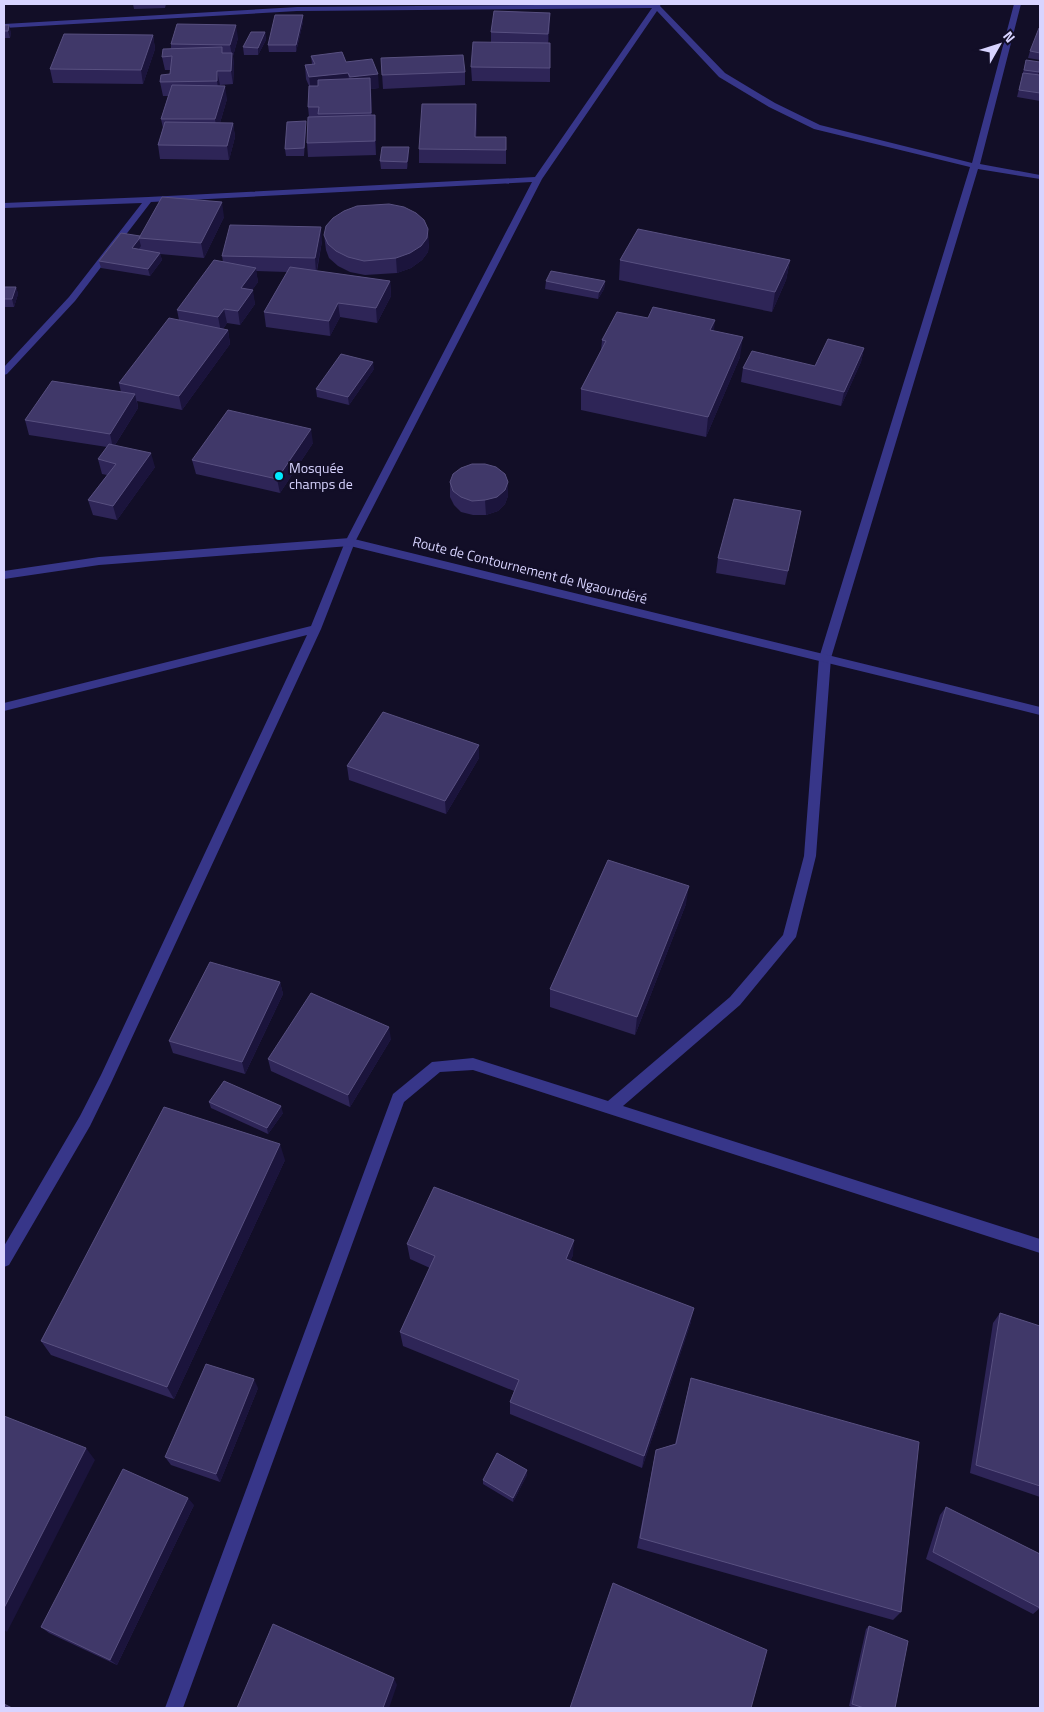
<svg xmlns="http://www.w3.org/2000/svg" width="1044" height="1712" font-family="'Titillium Web',sans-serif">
	<rect width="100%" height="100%" fill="#120e27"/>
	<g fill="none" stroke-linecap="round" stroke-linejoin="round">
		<path fill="#373689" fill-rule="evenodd" d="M661,4L660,6L725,73L775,103L820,125L972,163L1014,4H1021L980,164L1040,175V179L978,169L831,658L816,856L796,937L740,1005L623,1106L1040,1239V1253L473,1070L440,1072L404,1102L183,1708H165L393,1094L432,1062L473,1058L608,1101L730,997L783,935L804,856L819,658L970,167L814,129L769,107L719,77L657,11L542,179L355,542L321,629L111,1083L90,1126L9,1265L4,1267V1246L80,1116L101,1075L307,635L4,711V703L311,626L345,542L532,182L151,202L75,301L7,374L4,375V367L69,297L142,203L4,208V203L148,197L535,177L652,8L297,11L4,28V24L297,7Z"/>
		<path fill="#373689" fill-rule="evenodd" d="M350,538L1040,707V715L350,546L99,565L4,579V571L99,557Z"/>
	</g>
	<path fill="#2e2557" d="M133,4H166L165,8L134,9Z
		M550,13V26L548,43H550V82L472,81L471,67L491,42V32Z
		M303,15V22L296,52H269L268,45Z
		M4,25L11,32L10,38H4Z
		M1040,29V60L1028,58L1030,51Z
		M265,32L266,40L258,55H244L243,47Z
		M153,35L155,49L143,84L53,83L50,69Z
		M238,38L233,56L234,66L233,84L220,85L227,99L220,123H233L235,137L229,160L160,159L158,145L163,128L161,119L168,96H163L160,82L170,74V70H165L162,57L171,48V44Z
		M311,56L346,62L379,88L371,89L372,116L375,115L376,129V155L308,157L307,143L309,117L308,107L309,86L306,79L305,65L312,64Z
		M381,58L465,72V85L383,89Z
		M1026,60L1039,72L1038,75H1040V101L1017,97Z
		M477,118L476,137H506V164L419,163V149Z
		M306,128L304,156H286L285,149Z
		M409,154L407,169H381L380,161Z
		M224,217L204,258L160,254L162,260L150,276L101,268L99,261L140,236Z
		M324,235L429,243L428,252L422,260L411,268L397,273L365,275L350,272L338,266L329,258L326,250Z
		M322,241L317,271L390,281L391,296L377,323L340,317L330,336L266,327L264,312L287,272L256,271L258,282L252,290L255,304L240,325L227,323L223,329L228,330L230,344L182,410L137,401L138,408L115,445L155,467L117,520L93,515L88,500L107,475L102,474L98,459L107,447L29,435L25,420L121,392L119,383L179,320L177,310L223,262L222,256Z
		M620,260H790L786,280L772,312L619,280Z
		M546,281H605L604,289L598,299L545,289Z
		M4,287H16L18,294L14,307H4Z
		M714,331L740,357L706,437L581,410V389L601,351L602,340Z
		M864,348L861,362L841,406L741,382L743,368L815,366Z
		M374,369L349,405L317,397L316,389Z
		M313,443L280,493L196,474L192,460Z
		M450,482H508V496L505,504L498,511L486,515H473L461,512L454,505L450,497Z
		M801,511L785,585L716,573L718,558Z
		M479,758L446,814L349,780L347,766Z
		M686,904L635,1035L550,1007V989Z
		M280,982L283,994L245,1074L173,1053L169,1041Z
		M391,1039L350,1107L271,1071L268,1059Z
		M209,1102L283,1113L268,1134L211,1108Z
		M285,1160L174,1399L51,1355L41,1341Z
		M407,1244L573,1255L570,1261L691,1322L642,1468L510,1414V1402L514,1391L403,1346L400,1332L430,1268L410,1259Z
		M1000,1313L1040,1326V1497L970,1473L993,1323Z
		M691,1378L901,1612L893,1620L637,1548L656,1450L675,1444Z
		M258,1388L220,1482L171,1465L165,1457Z
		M527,1475L513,1502L483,1484V1480Z
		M194,1505L117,1665L49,1633L41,1627Z
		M946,1507L1040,1554V1608L1033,1614L926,1559L940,1515Z
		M869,1626L895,1708H854L849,1706L866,1629Z"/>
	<path fill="#1b143c" d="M550,13V26L548,47V34Z
		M303,15V22L296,52V45Z
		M9,25L11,32L10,38L8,31Z
		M236,25L238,38L233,56L234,66L233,84L231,71L232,56L230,45Z
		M265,32L266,40L258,55V48Z
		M153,35L155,49L143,84L141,70Z
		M217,71L220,85L219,95L217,81Z
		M348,73L350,86L311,91L309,77Z
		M378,74L379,88L371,89L372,126L371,113L352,91L350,77Z
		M225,86L227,99L217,133L215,119Z
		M476,104L477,118L476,151L475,137Z
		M375,115L376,129V155L375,141Z
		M233,123L235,137L229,160L227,146Z
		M409,147V154L407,169V162Z
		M222,202L224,217L204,258L201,243Z
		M321,227L322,241L316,273L315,258Z
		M428,229L429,243L428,252L422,260L411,268L397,273L396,258Z
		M139,239L141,246L134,256L132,248Z
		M160,253L162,260L150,276L148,269Z
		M790,260L786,280L772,312L775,292Z
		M256,268L258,282L244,302L241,288Z
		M390,281L391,296L377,323L376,308Z
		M605,281L604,289L598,299L599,292Z
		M16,287L18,294L14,307L12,299Z
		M253,290L255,304L240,325L238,311Z
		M338,303L340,317L330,336L329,321Z
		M224,309L227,323L221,332L218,317Z
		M715,320L713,340L710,330Z
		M228,330L230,344L182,410L179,396Z
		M743,337L740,357L706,437L708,417Z
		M864,348L861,362L841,406L844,392Z
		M373,362L374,369L349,405L348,397Z
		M135,394L138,408L113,448L110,434Z
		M311,429L313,443L280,493L277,479Z
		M151,453L155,467L117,520L113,506Z
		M508,482V496L505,504L498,511L486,515L485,500Z
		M479,745V758L446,814L445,801Z
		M689,886L686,904L635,1035L637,1017Z
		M280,982L283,994L245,1074L242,1062Z
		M389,1027L391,1039L350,1107L348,1095Z
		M281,1106L283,1113L268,1134L267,1128Z
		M280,1144L285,1160L174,1399L167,1387Z
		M574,1240L573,1255L565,1273L566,1259Z
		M694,1308L691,1322L642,1468L644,1456Z
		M254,1379L258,1388L220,1482L216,1474Z
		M86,1448L95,1460L7,1632L4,1630V1608Z
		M527,1470V1475L513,1502V1498Z
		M188,1498L194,1505L117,1665L110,1660Z
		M394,1678L397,1685L389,1708H383Z"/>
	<path fill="#403869" stroke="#585080" d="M494,11L550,13L548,34L491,32Z
		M275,15H303L296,45H268Z
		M177,24L236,25L230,45L171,44Z
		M4,25H9L8,31H4Z
		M1039,28L1040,29V53L1030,51Z
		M251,32H265L258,48L243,47Z
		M64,34L153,35L141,70L50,69Z
		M473,42L550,43V68L471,67Z
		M222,47V53H232L231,71H217V81L160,82L161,75L170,74L172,56L162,57L163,49Z
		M342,52L346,62L372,59L378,74L350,77L348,73L309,77L305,65L315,64L311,56Z
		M463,55L465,72L382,75L381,58Z
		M1026,60L1040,62L1039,72L1024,70Z
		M1023,73L1040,75V93L1019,90Z
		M370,78L371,113L318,114L319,107H308L309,86H318V80Z
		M172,85L225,86L215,119H161Z
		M422,104H476L475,137H506V150L419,149Z
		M375,115V141L307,143L308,117Z
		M306,121L304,148L285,149L287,122Z
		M165,122L233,123L227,146L158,145Z
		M382,147H409L407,162L380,161Z
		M162,197L222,202L201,243L139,238Z
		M389,204L404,207L416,213L424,220L428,229L427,238L421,246L410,253L396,258L364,261L348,257L336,251L328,244L324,235L326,226L333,218L344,211L357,206Z
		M230,225L321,227L315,258L222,256Z
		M638,229L790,260L775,292L620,260Z
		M121,233L140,236L139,239L132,248L160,253L148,269L99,261Z
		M214,260L256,268L241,288L253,290L238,311L224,309L218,317L177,310Z
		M290,267L390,281L376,308L338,303L329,321L264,312Z
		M551,271L605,281L599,292L546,281Z
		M4,287H16L12,299H4Z
		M653,307L715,320L710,330L743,337L708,417L581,389L606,341L602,340L617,312L648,318Z
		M169,318L228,330L179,396L119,383Z
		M828,339L864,348L844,392L743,368L752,351L815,366Z
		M341,354L373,362L348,397L316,389Z
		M52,381L135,394L110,434L25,420Z
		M228,410L311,429L277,479L192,460Z
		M109,444L151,453L113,506L88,500L116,464L98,459Z
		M472,464H485L496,467L505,474L508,482L505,490L497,497L485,500L472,501L461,497L453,491L450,482L453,474L461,468Z
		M734,499L801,511L788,571L718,558Z
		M383,712L479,745L445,801L347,766Z
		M608,860L689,886L637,1017L550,989Z
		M210,962L280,982L242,1062L169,1041Z
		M311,993L389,1027L348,1095L268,1059Z
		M224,1081L281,1106L267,1128L209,1102Z
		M164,1107L280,1144L167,1387L41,1341Z
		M434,1187L574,1240L566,1259L694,1308L644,1456L510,1402L519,1380L400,1332L435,1256L407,1244Z
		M1000,1313L1040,1326V1486L976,1465Z
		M206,1364L254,1379L216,1474L165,1457Z
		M691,1378L919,1442L901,1612L640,1538L656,1450L676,1444Z
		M4,1416L86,1448L4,1608Z
		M497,1453L527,1470L513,1498L483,1480Z
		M123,1469L188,1498L110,1660L41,1627Z
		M946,1507L1040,1554V1608L933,1552Z
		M613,1583L767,1650L751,1708H570Z
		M273,1624L394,1678L383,1708H237Z
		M869,1626L908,1641L895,1708H864L852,1704Z
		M4,1704L12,1708H4Z"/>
	<circle fill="#00eaff" stroke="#120e27" stroke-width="2" cx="279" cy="476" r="5"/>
	<g text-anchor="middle" stroke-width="4.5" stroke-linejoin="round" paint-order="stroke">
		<g font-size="14" fill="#d8d4ff" stroke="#120e27" text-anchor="start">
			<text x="289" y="473">Mosquée<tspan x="289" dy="16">champs de</tspan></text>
		</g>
		<g font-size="14" fill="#d8d4ff" stroke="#120e27">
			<text transform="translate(530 570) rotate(14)" y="5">Route de Contournement de Ngaoundéré</text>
		</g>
	</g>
	<rect width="1044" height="1712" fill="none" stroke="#d8d4ff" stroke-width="10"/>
	<g transform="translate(999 45) rotate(51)" stroke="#120e27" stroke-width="4" paint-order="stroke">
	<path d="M0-4L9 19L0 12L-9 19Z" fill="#d8d4ff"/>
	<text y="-8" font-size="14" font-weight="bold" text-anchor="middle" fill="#d8d4ff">N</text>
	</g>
</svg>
